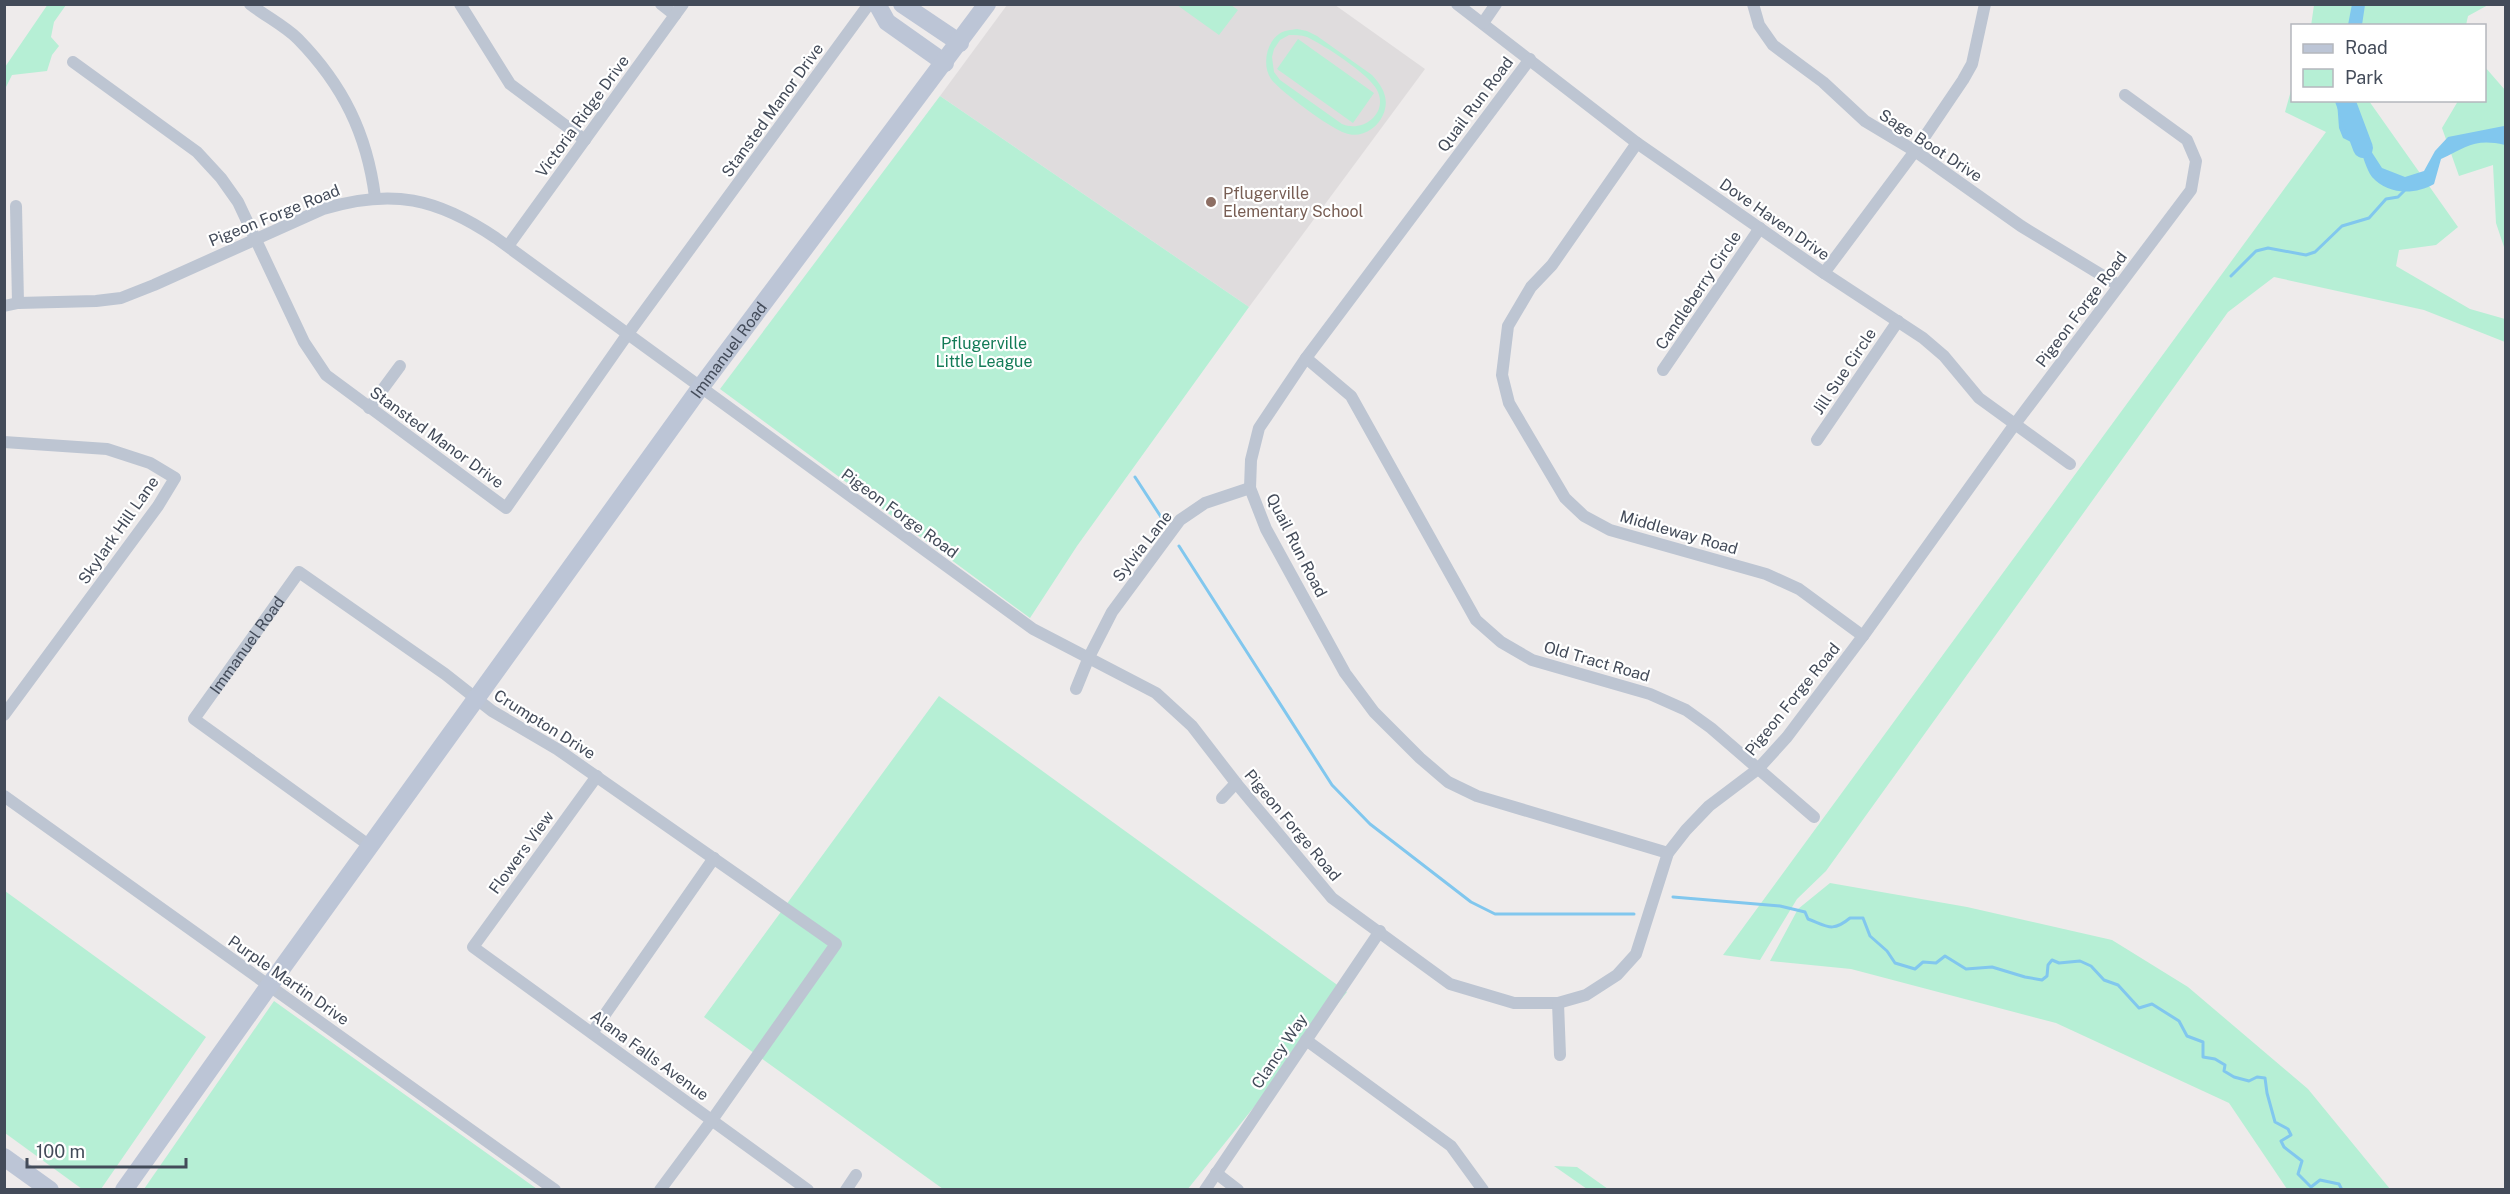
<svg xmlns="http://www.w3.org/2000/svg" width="2510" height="1194" font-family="'Public Sans',sans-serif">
	<rect width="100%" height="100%" fill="#eeebeb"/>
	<path fill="#dfdcdd" d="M1007,5H1335L1425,69L1249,307L940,96Z"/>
	<path fill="#b6efd5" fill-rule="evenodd" d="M48,4L66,5L54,22L51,37L59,46L52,55L47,71L12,75L5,89V67Z
		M1177,5H1231L1238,10L1219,35Z
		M2314,5H2488L2468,16L2466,25L2311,26Z
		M1297,29L1307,31L1317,36L1372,75C1383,87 1390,99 1383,115C1377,129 1360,139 1345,133C1330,128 1281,92 1271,79C1262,66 1266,43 1279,34C1284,30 1291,30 1297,29ZM1289,35C1295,35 1301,35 1307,37C1324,45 1369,74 1377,90C1389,113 1363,133 1342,124L1280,80L1274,72L1272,57L1274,49L1280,40Z
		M1298,39L1374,93L1353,123L1277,69Z
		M2485,67L2505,90V250L2496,223L2493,165L2459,176L2442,128L2458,101L2484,100Z
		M2292,87V100L2369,101L2458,227L2436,245L2399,250L2396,266L2470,309L2505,319V342L2424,310L2274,277L2228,312L1826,871L1797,899L1760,960L1723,955L2326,132L2285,112Z
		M940,96L1249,307L1077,546L1030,618L720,389Z
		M939,696L1347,992L1187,1190L943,1189L704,1017Z
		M1830,883L1967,907L2112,940L2188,987L2308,1089L2390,1189H2287L2229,1103L2056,1023L1851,969L1770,961L1798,909Z
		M5,891L206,1037L101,1189H82L5,1133Z
		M274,1001L537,1189H144Z
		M1554,1166L1577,1167L1608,1189H1587Z"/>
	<path fill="#81c7ee" d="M2352,4L2365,5L2362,25H2348Z
		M2337,101H2351L2349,117L2382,168L2405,177L2424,171L2435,151L2448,137L2504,126L2505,145C2475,138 2467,147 2441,159L2434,184C2415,195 2388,195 2372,177C2366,169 2363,155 2359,146L2343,138L2339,128Z"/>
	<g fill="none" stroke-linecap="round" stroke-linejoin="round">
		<path stroke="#81c7ee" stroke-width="3" d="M2231,276L2256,251L2268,248L2306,255L2315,252L2342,226L2369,218L2386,199L2398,197L2404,191
			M1135,477L1163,520
			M1179,546L1332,785L1370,824L1471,902L1495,914H1634
			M1673,897L1780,906L1805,912L1808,919C1827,926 1832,933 1850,918H1863L1870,936L1887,951L1895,963L1915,969L1923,962L1936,963L1945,956L1966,969L1992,967L2025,977L2042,980L2047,976L2048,965L2052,960L2059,963L2080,961L2091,966L2104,980L2118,985L2139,1008L2152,1004L2179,1021L2187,1036L2203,1042V1057L2215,1059L2225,1065L2224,1071L2234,1077L2249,1081L2257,1077L2265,1078L2267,1093L2275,1122L2288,1129L2291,1135L2281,1141L2284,1147L2302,1161L2298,1174L2311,1187L2320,1180L2339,1184L2342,1190"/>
		<path stroke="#81c7ee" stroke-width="20" d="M2345,100L2363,148"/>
		<g stroke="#bdc5d2" stroke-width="12">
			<path d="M250,4C265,16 285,26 298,39C343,85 367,134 375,197"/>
			<path d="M460,4L510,84L585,140"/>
			<path d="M661,4L675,15"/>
			<path d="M1457,4L1637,143L1824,273L1923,338L1944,356L1979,398L2070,464"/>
			<path d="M1753,4L1759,25L1773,45L1823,82L1865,121L1915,151L2021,226L2118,285"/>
			<path d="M1483,23L1496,4"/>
			<path d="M1530,59L1306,358L1259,428L1251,460L1250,488L1266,529L1345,673L1374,712L1420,758L1448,782L1477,796L1668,853"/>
			<path d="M73,62L197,152L221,178L238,202L304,342L326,375L506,508L627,335L869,4"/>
			<path d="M1637,143L1552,265L1531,287L1508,326L1502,375L1509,403L1565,498L1584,516L1610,530L1766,574L1799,589L1863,636"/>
			<path d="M16,206L18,303"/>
			<path d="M508,246L683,4"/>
			<path d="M1824,273L1915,151L1963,80L1972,64L1985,4"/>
			<path d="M4,306L18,303L96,301L121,298L154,285L323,209C392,188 437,198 496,238L1033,629L1156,693L1192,726L1236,783L1332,898L1450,984L1514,1003H1558L1586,995L1617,975L1636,954L1668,853L1686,830L1709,806L1758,769L1787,737L1863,636L2015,424L2191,190L2196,161L2187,140L2125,95"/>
			<path d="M1306,358L1351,396L1476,620L1501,642L1532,660L1650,694L1686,710L1711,728L1814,817"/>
			<path d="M1663,370L1760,228"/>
			<path d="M369,408L400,366"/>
			<path d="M1817,440L1898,321"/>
			<path d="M4,442L107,449L150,463L175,478L158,506L4,715"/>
			<path d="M1076,689L1089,657L1112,612L1180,520L1205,503L1250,488"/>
			<path d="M597,776L473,947L808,1190"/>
			<path d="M4,796L555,1190"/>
			<path d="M1222,798L1236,783"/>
			<path id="s1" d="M370,846L194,719L299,572L445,674L492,711L557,749L836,944L712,1120L660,1190"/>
			<path d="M1558,1003L1560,1055"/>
			<path d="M592,1033L714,858"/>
			<path d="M1306,1040L1451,1146L1483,1190"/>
			<path d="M1216,1173L1238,1190"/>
			<path d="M846,1190L856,1175"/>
			<path d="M1205,1190L1380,931"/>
		</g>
		<g stroke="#bcc5d6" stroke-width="18">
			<path d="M877,4L887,22L945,63"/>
			<path d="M902,4L960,43"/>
			<path d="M4,1157L50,1190"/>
			<path id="s2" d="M124,1190L269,986L700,388L987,4"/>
		</g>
	</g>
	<circle fill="#8d6e63" stroke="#fff" stroke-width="2" cx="1211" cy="202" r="6"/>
	<g text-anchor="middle" stroke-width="4.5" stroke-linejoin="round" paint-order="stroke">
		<g font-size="16" fill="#434b59" stroke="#fff">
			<text transform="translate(1475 104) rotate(-53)" y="6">Quail Run Road</text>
			<text transform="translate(772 110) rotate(-54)" y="6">Stansted Manor Drive</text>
			<text transform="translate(582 116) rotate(-54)" y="6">Victoria Ridge Drive</text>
			<text transform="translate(1931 145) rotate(33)" y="6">Sage Boot Drive</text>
			<text transform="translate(274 215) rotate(-22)" y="6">Pigeon Forge Road</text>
			<text transform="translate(1775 219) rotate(35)" y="6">Dove Haven Drive</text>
			<text transform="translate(1698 290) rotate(-56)" y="6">Candleberry Circle</text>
			<text transform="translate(2081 309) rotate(-53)" y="6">Pigeon Forge Road</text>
			<text dy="6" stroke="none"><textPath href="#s2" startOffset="1035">Immanuel Road</textPath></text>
			<text transform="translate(1844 371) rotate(-56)" y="6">Jill Sue Circle</text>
			<text transform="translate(437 437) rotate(36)" y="6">Stansted Manor Drive</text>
			<text transform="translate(900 513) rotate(36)" y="6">Pigeon Forge Road</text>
			<text transform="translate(118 530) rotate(-55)" y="6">Skylark Hill Lane</text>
			<text transform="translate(1679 532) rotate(16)" y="6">Middleway Road</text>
			<text transform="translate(1297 545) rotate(63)" y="6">Quail Run Road</text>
			<text transform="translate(1142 546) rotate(-52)" y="6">Sylvia Lane</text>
			<text dy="6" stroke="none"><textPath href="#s1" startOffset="308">Immanuel Road</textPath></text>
			<text transform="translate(1597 661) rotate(16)" y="6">Old Tract Road</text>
			<text transform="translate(1792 699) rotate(-51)" y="6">Pigeon Forge Road</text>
			<text transform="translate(545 724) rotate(32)" y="6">Crumpton Drive</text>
			<text transform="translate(1293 825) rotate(50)" y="6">Pigeon Forge Road</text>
			<text transform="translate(521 852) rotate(-54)" y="6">Flowers View</text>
			<text transform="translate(289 980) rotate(35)" y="6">Purple Martin Drive</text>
			<text transform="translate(1279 1051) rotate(-56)" y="6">Clancy Way</text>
			<text transform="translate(650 1055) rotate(36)" y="6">Alana Falls Avenue</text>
		</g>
		<g font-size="16" fill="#785e54" stroke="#fff" text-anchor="start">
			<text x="1223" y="199">Pflugerville<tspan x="1223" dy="18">Elementary School</tspan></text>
		</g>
		<g font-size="16" fill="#137b57" stroke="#fff">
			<text x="984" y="349">Pflugerville<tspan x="984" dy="18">Little League</tspan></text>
		</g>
	</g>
	<rect width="2510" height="1194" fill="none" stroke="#434b59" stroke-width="12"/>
	<rect x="2291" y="24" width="195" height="78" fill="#ffffff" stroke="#b4b7bd" stroke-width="1.5"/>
	<rect x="2303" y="44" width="30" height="9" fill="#bcc5d6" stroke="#b4b7bd" stroke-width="1.5"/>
	<text x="2345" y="54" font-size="18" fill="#434b59">Road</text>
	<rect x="2303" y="69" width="30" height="18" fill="#b6efd5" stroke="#b4b7bd" stroke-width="1.5"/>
	<text x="2345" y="84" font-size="18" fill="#434b59">Park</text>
	<path d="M27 1158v9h159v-9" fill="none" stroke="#434b59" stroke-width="3"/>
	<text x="36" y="1158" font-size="18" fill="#434b59" stroke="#ffffff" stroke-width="4.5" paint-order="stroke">100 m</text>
</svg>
